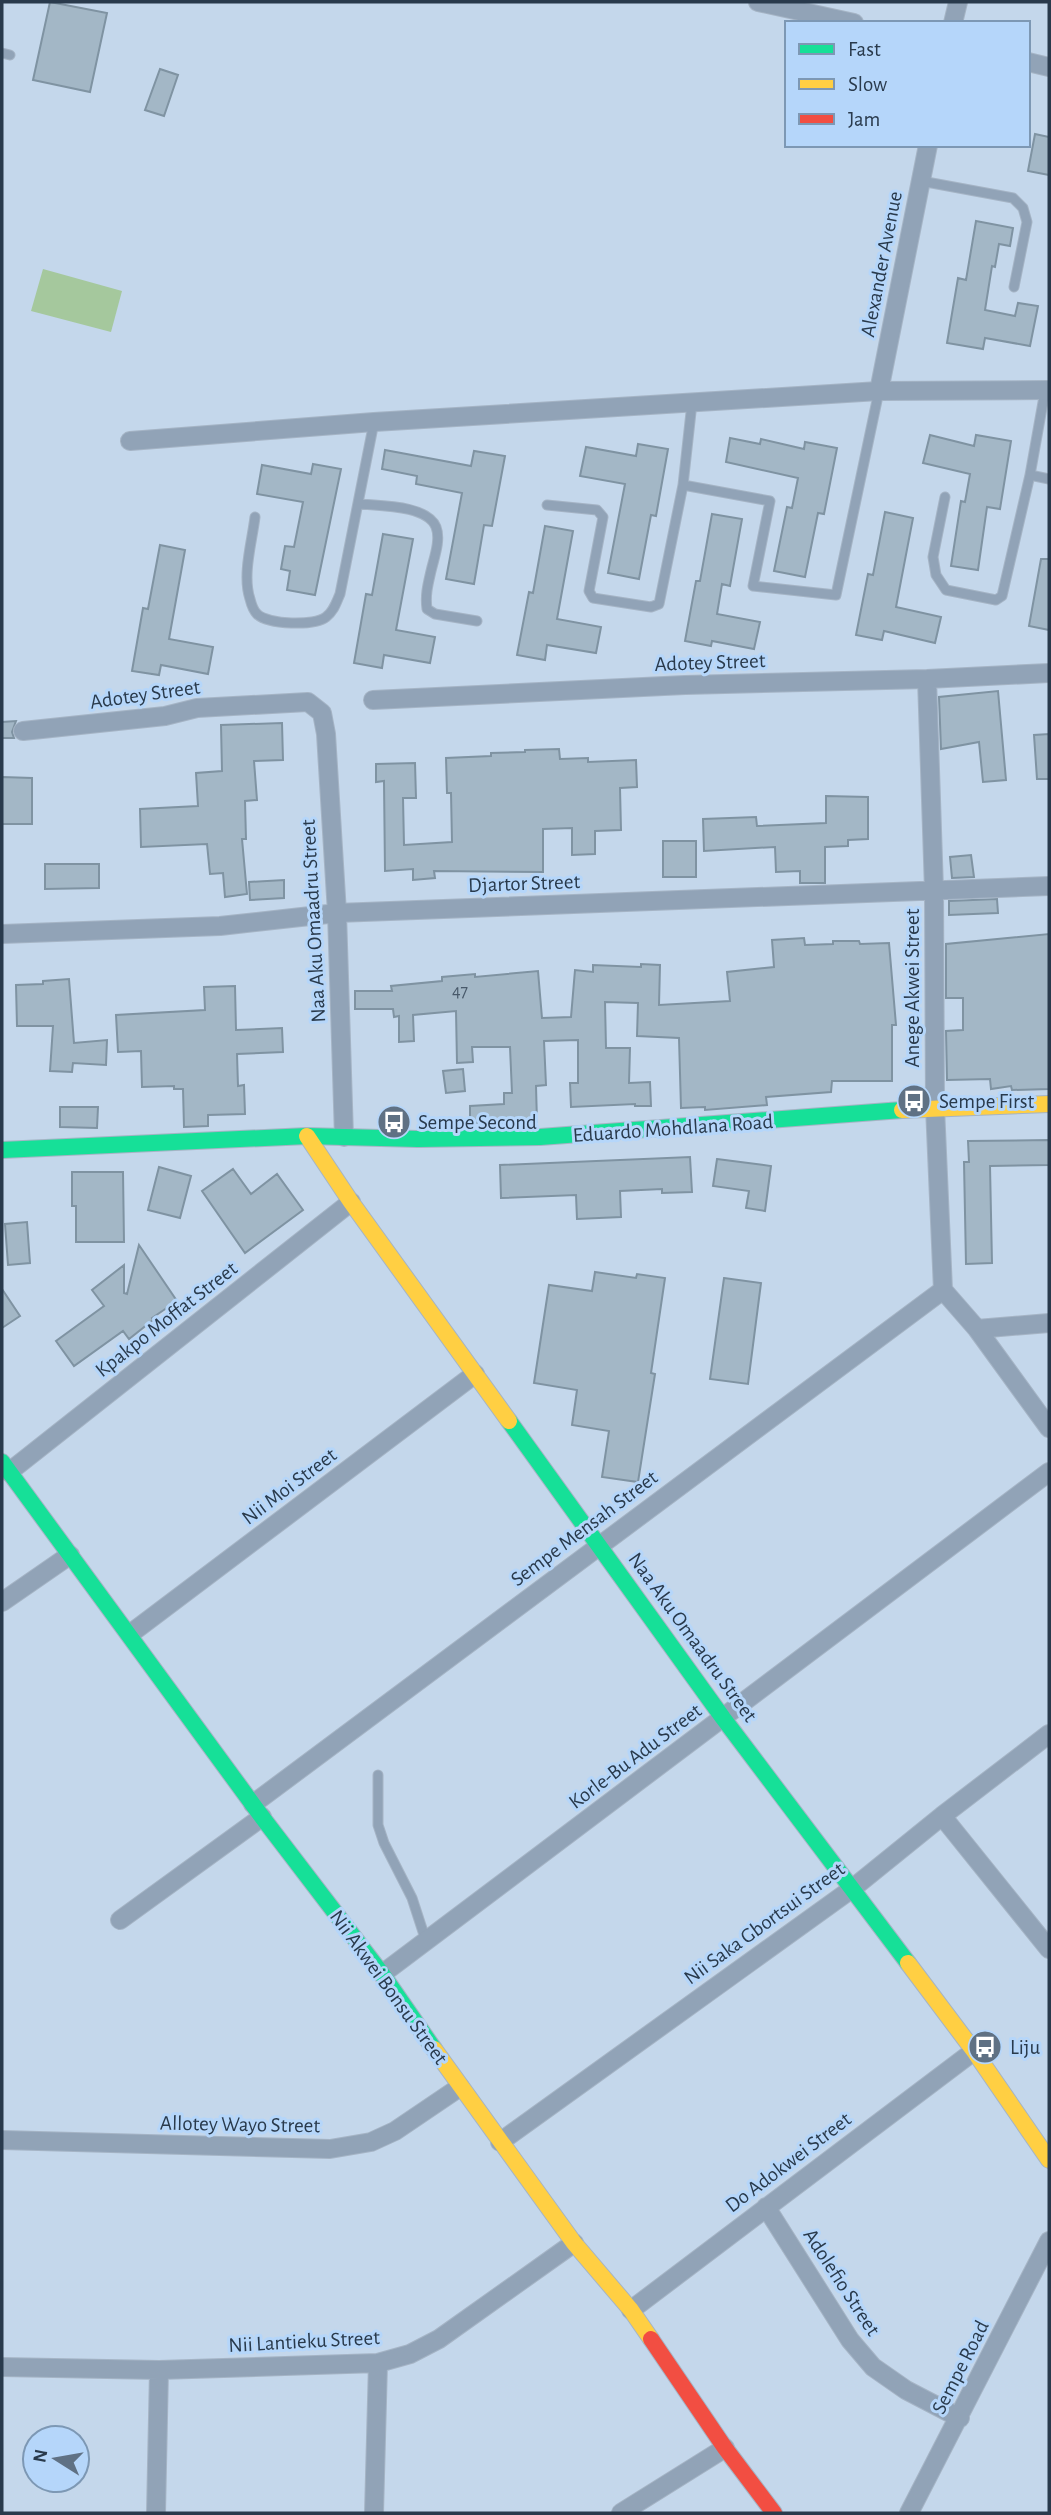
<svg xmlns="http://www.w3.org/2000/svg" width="1051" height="2515" font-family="'Alegreya Sans',sans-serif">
	<rect width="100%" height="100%" fill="#c4d7eb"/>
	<path fill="#a5c89d" d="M43,269L122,291L111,332L31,311Z"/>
	<path fill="#a3b7c6" stroke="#7f93a2" stroke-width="2" d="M50,2L107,13L90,92L33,80Z
		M160,69L178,75L164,116L145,110Z
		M1035,134L1049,137V175L1028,171Z
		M976,221L1013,228L1010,246L999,244L995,267L992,266L985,310L1015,316L1018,303L1038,306L1030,346L985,338L983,349L947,343L958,278L966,280Z
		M930,435L974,446L976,435L1011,441L1000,509L987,507L978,570L951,566L961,501L965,502L970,474L923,463Z
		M730,438L760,444L761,439L804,449L805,442L837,448L824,514L818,513L805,577L774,571L787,507L792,508L798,478L726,462Z
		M638,444L668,449L656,516L651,515L639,579L608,573L625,484L580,476L586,447L636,456Z
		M385,450L471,466L474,451L505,456L492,526L484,525L474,584L446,579L462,493L416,484L417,476L382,469Z
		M313,464L341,469L315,595L287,590L290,571L281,569L285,546L294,547L303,502L257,494L262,465L311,474Z
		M885,512L913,518L896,607L941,617L935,643L884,631L882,640L856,635L868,574L873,575Z
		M712,514L742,519L730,586L722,584L717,614L760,622L754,649L712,641L711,646L685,641L696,581H700Z
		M545,526L573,531L557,619L601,627L596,653L547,645L545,660L517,655L529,592L533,593Z
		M383,534L413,539L396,630L435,637L430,663L384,655L382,668L354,663L366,594L372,595Z
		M160,545L185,550L169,639L213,647L208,674L161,665L159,675L132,671L143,608L148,609Z
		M1041,559H1049V630L1029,626Z
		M998,691L1006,780L983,782L979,742L941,749L939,697Z
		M16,721L12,732L14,738H2V722Z
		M282,723L283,760L254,761L257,800L245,801L246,839H242L247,894L225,897L223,873L210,874L207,844L141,847L140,809L198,806L196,773L222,771L221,725Z
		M1049,734V779H1037L1034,735Z
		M559,749L560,759L588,758V762L636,760L637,787L620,788L621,830L595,831V854L572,855V828L543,829V872L434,871L435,878L413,880V869L385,871L384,781L376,782V764L415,763L416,798H403L404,845L452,842L451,793H447L446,758L491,756V753L525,752V750Z
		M2,777L32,778V824H2Z
		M826,796L868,797V839L848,840V846L825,847V883H800V871L776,872L775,847L704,851L703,819L756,817L757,826L826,823Z
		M663,841H696V877H663Z
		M971,855L974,877L952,878L950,857Z
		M45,864H99V888L45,889Z
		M284,880V898L250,900L249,882Z
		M997,899L998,913L949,915V901Z
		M1049,934V1089L1012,1090L1011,1086L991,1089L990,1079L947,1080L946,1031L963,1030V998H946V944Z
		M804,938L805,945L833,944V941H859L860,944L889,943L896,1025H892V1081H832L831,1092L766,1097L767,1105L705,1110V1107L681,1108L679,1038L637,1036L638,1003L605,1002L606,1048H630L629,1083L650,1082L651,1106H635V1104L571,1107L570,1083H578V1040L544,1041L546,1085L536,1086L537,1122L470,1123V1106L504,1104V1093H512L510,1047H472L473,1062L457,1063L456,1011L413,1015L414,1041L399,1042V1016L394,1017L393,1009H355V991H392L391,986L442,981V977L475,974V977L538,971L542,1018L571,1017L575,970L593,972V965L641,967V964L660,965L659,1005L730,1001L727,972L774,967L772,940Z
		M69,979L74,1043L107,1040L106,1065L73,1063L72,1072L50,1071L53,1026H17L16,985L43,984V981Z
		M235,986L236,1030L282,1028L283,1052L237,1054L238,1086L244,1085L245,1114L208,1115V1126L184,1127L183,1089H174V1086L142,1087L141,1051L118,1052L116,1015L205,1010L204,987Z
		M463,1069L465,1091L446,1093L443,1071Z
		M60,1107H98L97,1128L60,1127Z
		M1049,1140V1165L990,1166L992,1263L966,1264L964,1162H969L968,1141Z
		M690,1157L692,1192L662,1193V1189L620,1191L621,1217L577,1219L576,1195L501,1198L500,1165Z
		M717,1159L771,1166L765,1211L746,1208L749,1191L713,1186Z
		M159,1167L191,1176L180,1218L148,1210Z
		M233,1169L251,1194L277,1174L303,1210L245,1253L202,1191Z
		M72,1172H123L124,1242H76V1206H72Z
		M27,1222L30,1263L8,1265L5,1224Z
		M139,1245L177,1301L152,1318L153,1320L129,1339L123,1331L74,1366L56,1341L104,1306L92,1290L124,1265V1293L127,1294Z
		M595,1272L636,1278L637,1274L665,1278L651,1373L655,1374L638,1482L602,1477L609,1431L572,1425L577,1390L534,1383L549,1285L592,1291Z
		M724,1278L761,1283L748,1384L710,1379Z
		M2,1289L20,1316L2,1328Z"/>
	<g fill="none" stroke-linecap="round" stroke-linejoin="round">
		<defs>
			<path id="lane" d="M2,53L10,55
				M921,181L1013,198L1023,208L1027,222L1014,287
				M1030,475L1049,479
				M683,485L770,501L753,586L836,595L879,391
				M945,497L933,557L936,575L946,590L996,600L1002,596L1030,475L1045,391
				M360,504C380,506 427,505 436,527C441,540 434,558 431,571C428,584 425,595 427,609L435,614L477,621
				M547,505L597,510L603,517L589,591L593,598L651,607L659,604L683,485L692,403
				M255,517C252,542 242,575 250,599C251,603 254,611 257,614C268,625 315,626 326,617C334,611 336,603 340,594L374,422
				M378,1775V1825L384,1843L412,1898L426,1941"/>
			<path id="street" d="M758,2L854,23
				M953,23L958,2
				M1028,62L1049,67
				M879,391L928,145
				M130,441L374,422L879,391L1049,390
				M927,679L934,890L935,1107L943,1290L977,1329L1049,1428
				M373,700L685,685L927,679L1049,673
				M23,731L165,716L197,708L308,702L322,713L326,734L337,913L344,1137
				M2,934L220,926L337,913L1049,886
				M977,1329L1049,1323
				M9,1472L351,1202
				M2,1602L70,1555
				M130,1634L475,1374
				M253,1804L943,1290
				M942,1816L1049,1949
				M120,1920L262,1817
				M382,1974L1049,1472
				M2,2140L330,2149L371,2142L395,2131L460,2087
				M500,2142L853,1888L942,1816L1049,1734
				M766,2207L850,2340L873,2367L906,2390L960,2418
				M631,2310L974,2051
				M2,2367L159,2370L378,2363L410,2354L439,2339L574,2243
				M156,2513L159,2370
				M374,2513L378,2363
				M621,2513L725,2448
				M909,2513L1049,2241"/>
			<path id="fast" d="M2,1150L307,1136L418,1139L540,1137L902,1110
				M509,1421L723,1718L908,1963
				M2,1462L262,1817L382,1974L434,2049"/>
			<path id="slow" d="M902,1110L1049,1104
				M307,1136L351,1202L509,1421
				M908,1963L974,2051L1049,2160
				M434,2049L574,2243L631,2310L651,2339"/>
			<path id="jam" d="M651,2339L725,2448L774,2513"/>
		</defs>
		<use href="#lane" stroke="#a5b4c5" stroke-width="11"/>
		<use href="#street" stroke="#a5b4c5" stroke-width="20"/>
		<use href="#fast" stroke="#a5b4c5" stroke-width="18"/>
		<use href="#slow" stroke="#a5b4c5" stroke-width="18"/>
		<use href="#jam" stroke="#a5b4c5" stroke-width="18"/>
		<use href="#lane" stroke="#91a3b7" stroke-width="9"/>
		<use href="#street" stroke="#91a3b7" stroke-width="18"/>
		<use href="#fast" stroke="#16e098" stroke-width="16"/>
		<use href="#slow" stroke="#ffcf43" stroke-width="16"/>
		<use href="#jam" stroke="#f24e42" stroke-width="16"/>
	</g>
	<defs>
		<symbol id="bus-disc" viewBox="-11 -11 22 22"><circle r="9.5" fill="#5f7184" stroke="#b5d6fa"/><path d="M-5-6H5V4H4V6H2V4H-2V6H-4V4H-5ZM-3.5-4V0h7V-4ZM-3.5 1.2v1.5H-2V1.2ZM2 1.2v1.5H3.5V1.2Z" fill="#fff"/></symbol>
	</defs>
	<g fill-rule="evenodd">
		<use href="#bus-disc" x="895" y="1082" width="38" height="38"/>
		<use href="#bus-disc" x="375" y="1103" width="38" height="38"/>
		<use href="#bus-disc" x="966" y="2028" width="38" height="38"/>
	</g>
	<g text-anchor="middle" stroke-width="6" stroke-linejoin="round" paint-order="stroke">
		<g font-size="18" fill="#48596a">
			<text x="460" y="997">47</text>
		</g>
		<g font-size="21" fill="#293a4c" stroke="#b5d6fa">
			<text transform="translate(881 264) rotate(-79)" y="7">Alexander Avenue</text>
			<text transform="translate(710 662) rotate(-2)" y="7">Adotey Street</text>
			<text transform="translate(145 694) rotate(-8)" y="7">Adotey Street</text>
			<text transform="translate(524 883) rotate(-2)" y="7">Djartor Street</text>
			<text transform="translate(313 921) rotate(-93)" y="7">Naa Aku Omaadru Street</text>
			<text transform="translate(912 988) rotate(-90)" y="7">Anege Akwei Street</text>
			<text transform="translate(673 1128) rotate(-4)" y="7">Eduardo Mohdlana Road</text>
			<text transform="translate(166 1319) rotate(-38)" y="7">Kpakpo Moffat Street</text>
			<text transform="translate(289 1486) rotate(-37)" y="7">Nii Moi Street</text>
			<text transform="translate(584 1528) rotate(-37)" y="7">Sempe Mensah Street</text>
			<text transform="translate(693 1637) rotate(54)" y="7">Naa Aku Omaadru Street</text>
			<text transform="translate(635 1756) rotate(-37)" y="7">Korle-Bu Adu Street</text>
			<text transform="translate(764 1923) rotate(-36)" y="7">Nii Saka Gbortsui Street</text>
			<text transform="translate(389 1987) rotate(54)" y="7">Nii Akwei Bonsu Street</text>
			<text transform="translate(240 2124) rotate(1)" y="7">Allotey Wayo Street</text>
			<text transform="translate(788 2162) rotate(-37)" y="7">Do Adokwei Street</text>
			<text transform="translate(842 2282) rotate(57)" y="7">Adolefio Street</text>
			<text transform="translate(304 2341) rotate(-3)" y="7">Nii Lantieku Street</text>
			<text transform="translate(960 2367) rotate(-63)" y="7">Sempe Road</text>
		</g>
		<g font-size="21" fill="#293a4c" stroke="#b5d6fa" text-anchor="start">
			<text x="939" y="1108">Sempe First</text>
			<text x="418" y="1129">Sempe Second</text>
			<text x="1010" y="2054">Liju</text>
		</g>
	</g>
	<rect width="1051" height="2515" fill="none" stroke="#293a4c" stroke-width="7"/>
	<rect x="785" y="21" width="245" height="126" fill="#b5d6fa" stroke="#7d98b4" stroke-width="2"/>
	<rect x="799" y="44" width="35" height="10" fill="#16e098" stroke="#7d98b4" stroke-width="2"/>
	<text x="848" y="56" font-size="21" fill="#293a4c">Fast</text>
	<rect x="799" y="79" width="35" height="10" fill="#ffcf43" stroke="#7d98b4" stroke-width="2"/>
	<text x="848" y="91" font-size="21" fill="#293a4c">Slow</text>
	<rect x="799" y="114" width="35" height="10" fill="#f24e42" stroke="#7d98b4" stroke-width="2"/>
	<text x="848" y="126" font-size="21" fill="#293a4c">Jam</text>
	<g transform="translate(56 2459) rotate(281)"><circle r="33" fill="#b5d6fa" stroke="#7d98b4" stroke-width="2"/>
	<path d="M0-5L12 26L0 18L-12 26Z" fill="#5f7184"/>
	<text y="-10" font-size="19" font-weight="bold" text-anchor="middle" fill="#293a4c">N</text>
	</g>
</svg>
